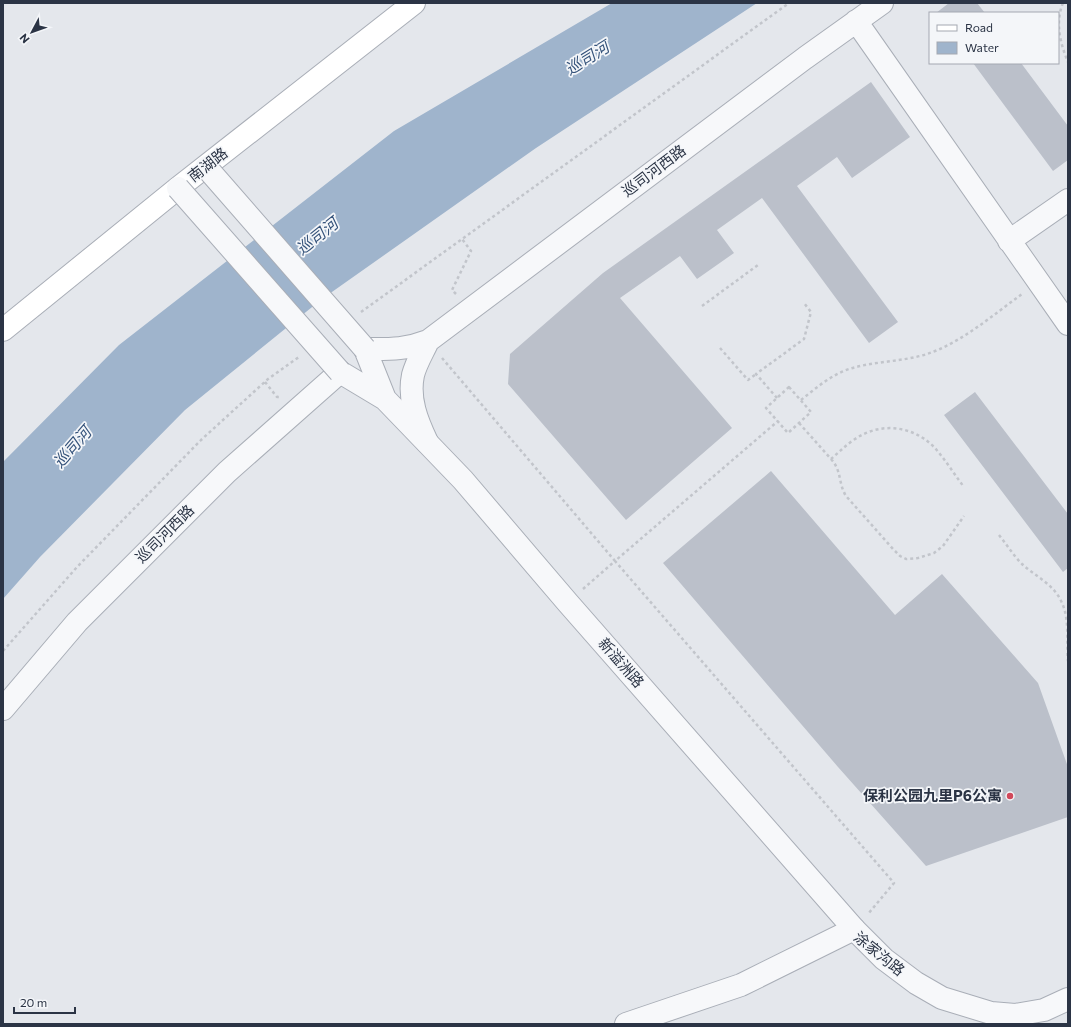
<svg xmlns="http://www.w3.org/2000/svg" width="1071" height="1027" font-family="Commissioner,'Noto Sans SC',sans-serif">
	<rect width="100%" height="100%" fill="#e4e7ec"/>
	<path fill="#9fb4cc" d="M612,3H757L536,148L322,299L185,410L40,557L3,599V462L119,345L394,131Z"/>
	<path fill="#bbc0ca" d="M949,3H977L985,13H936Z
		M973,63H1021L1068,126V160L1053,171Z
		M871,82L910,137L852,178L837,157L797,186L898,322L869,343L762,198L717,230L734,253L697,279L680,256L620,298L732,428L626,520L508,384L510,354L603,273Z
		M975,392L1068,514V568L1063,572L944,415Z
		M771,471L895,615L942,574L1038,683L1068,767V817L926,866L838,767L663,563Z"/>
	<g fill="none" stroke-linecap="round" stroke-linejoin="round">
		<defs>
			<path id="minor" d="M856,21L1068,324
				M1009,241L1068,200
				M365,349C389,349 405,350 428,341L805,58L882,3
				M427,442C417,421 408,399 413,375C416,363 423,352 428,341
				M3,709L77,622L227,472L340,372
				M626,1024L741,985L854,929L884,959L916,983L942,998L991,1013L1015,1015L1044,1010L1068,999"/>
			<path id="tertiary" d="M340,372L385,399L365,349
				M385,399L463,480L568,603L854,929"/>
			<path id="secondary" d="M3,330L178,188L414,3"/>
		</defs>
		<use href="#minor" stroke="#a9aeb7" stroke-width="24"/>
		<use href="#tertiary" stroke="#a9aeb7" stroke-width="24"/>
		<use href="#secondary" stroke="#a9aeb7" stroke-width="24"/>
		<path stroke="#c2c5cb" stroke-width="2.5" stroke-dasharray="3 3" stroke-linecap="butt" d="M1063,3C1055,22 1060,43 1068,62
			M456,294L452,290L471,251L462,239
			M702,306L758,265
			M361,312L789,3
			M720,348L748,380L756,374
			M442,358L615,561L778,421
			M265,382L277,397H280
			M789,387L811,412L788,433L766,408Z
			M777,398L756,374L804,339L811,312L804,303
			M801,400C816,388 831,375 849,369C874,361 902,362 927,354C961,343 993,315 1022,294
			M799,423L831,459C839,452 846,445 855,439C880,422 912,425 934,447C945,459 954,474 964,487
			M831,459C842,471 838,483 846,496L893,549L900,556L906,559L918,558L934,553L943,546L964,516
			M999,535C1007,545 1014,556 1022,564C1035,576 1055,585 1062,603C1070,620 1066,642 1068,661
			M583,589L615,561L894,883L868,914
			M3,651L77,567L201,440L268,379L299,357"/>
		<use href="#minor" stroke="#f7f8fa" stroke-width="22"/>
		<use href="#tertiary" stroke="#f7f8fa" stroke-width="22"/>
		<use href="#secondary" stroke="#fff" stroke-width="22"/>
		<defs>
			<path id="tertiary-bridge" d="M206,167L365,349
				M178,188L340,372"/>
		</defs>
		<use href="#tertiary-bridge" stroke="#a9aeb7" stroke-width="24" stroke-linecap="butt"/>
		<use href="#tertiary-bridge" stroke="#f7f8fa" stroke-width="22"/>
	</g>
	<circle fill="#d1495b" stroke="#f4f6f9" stroke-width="1.5" cx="1010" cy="796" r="4"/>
	<g text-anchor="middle" stroke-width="3.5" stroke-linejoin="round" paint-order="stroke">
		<g font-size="15" fill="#2b3445" stroke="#f4f6f9">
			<text transform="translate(208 165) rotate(-38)" y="5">南湖路</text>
			<text transform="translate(654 171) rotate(-37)" y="5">巡司河西路</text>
			<text transform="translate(165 534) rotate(-45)" y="5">巡司河西路</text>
			<text transform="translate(621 663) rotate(49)" y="5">新溢洲路</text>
			<text transform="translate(879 954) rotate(39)" y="5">涂家沟路</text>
		</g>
		<g font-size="15" font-weight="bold" fill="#2b3445" stroke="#f4f6f9" text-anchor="end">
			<text x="1002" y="801">保利公园九里P6公寓</text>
		</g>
		<g font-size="16" font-style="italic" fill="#34527a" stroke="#f4f6f9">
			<text transform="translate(587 58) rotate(-32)" y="6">巡司河</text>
			<text transform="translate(317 236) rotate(-39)" y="6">巡司河</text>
			<text transform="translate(72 447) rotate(-49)" y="6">巡司河</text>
		</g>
	</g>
	<rect width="1071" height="1027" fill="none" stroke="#2b3445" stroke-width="8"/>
	<rect x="929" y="12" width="130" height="52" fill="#f4f6f9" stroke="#a4a8b1"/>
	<rect x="937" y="25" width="20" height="6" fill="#ffffff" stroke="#a4a8b1"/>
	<text x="965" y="32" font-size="12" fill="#2b3445">Road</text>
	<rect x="937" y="42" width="20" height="12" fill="#9fb4cc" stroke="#a4a8b1"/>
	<text x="965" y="52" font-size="12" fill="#2b3445">Water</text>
	<g transform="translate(32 32) rotate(229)" stroke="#f4f6f9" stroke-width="3" paint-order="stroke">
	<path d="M0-3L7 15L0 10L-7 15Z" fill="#2b3445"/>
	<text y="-6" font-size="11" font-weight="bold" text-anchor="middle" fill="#2b3445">N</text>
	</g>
	<path d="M14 1007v6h61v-6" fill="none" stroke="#2b3445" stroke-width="2"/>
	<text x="20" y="1007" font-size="12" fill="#2b3445" stroke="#f4f6f9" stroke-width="3" paint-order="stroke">20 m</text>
</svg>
